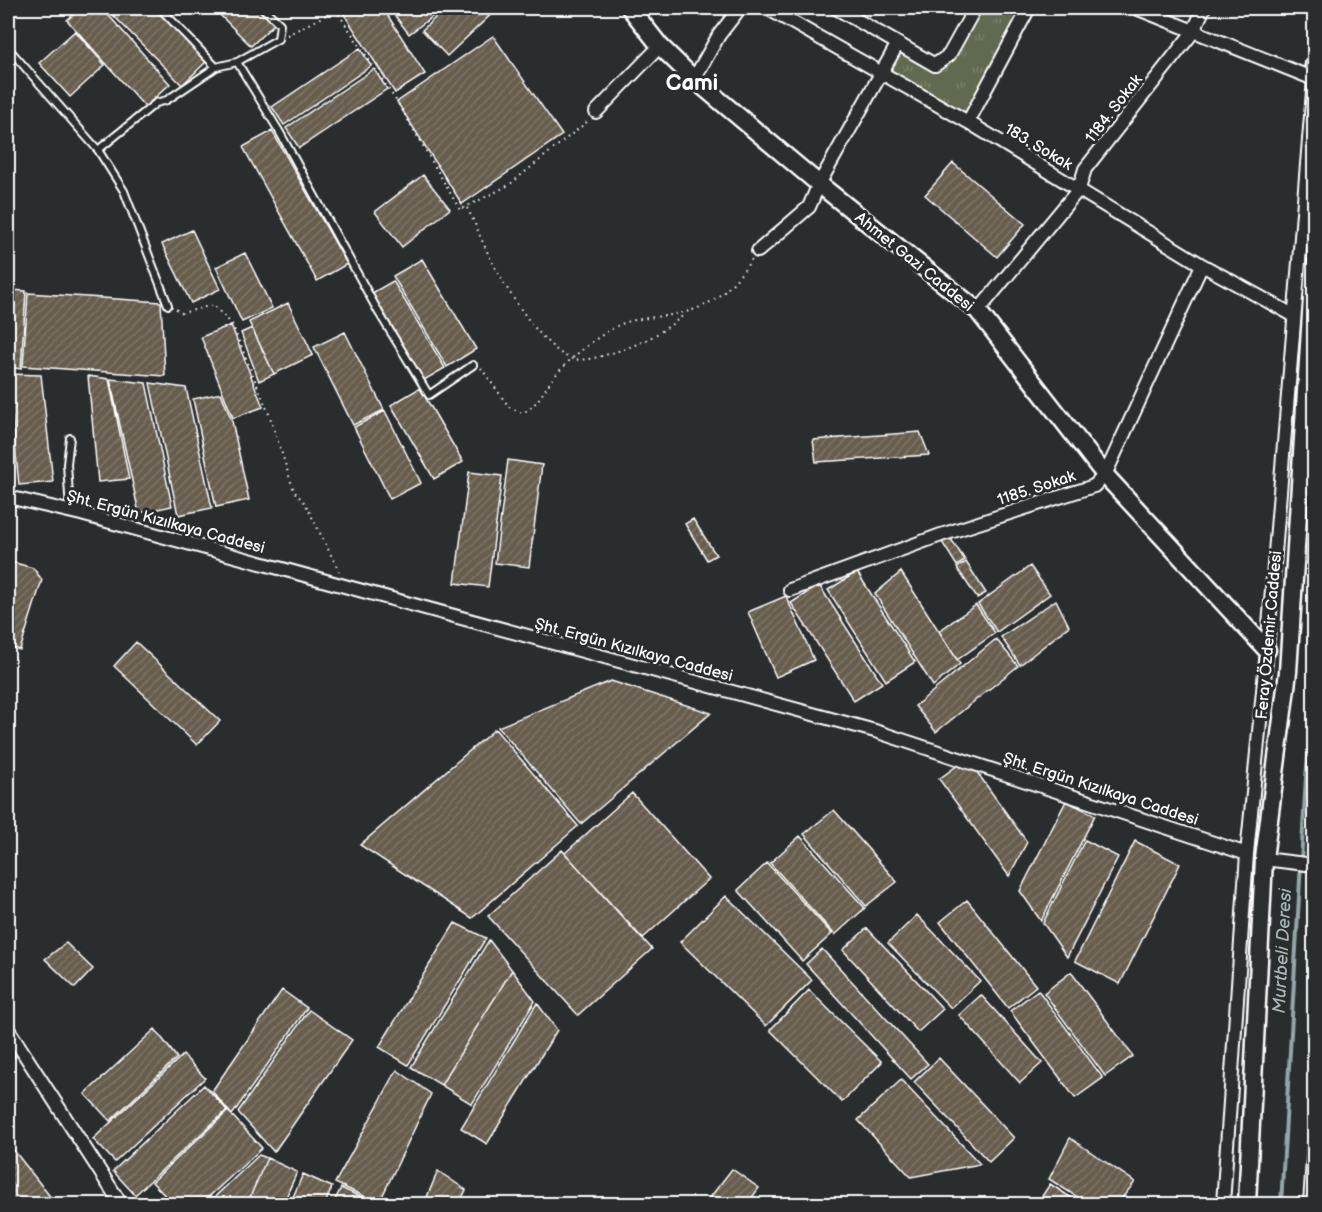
<svg xmlns="http://www.w3.org/2000/svg" width="1322" height="1212" font-family="'Balsamiq Sans',sans-serif">
	<defs>
		<pattern id="grass-tufts" width="24" height="20" patternUnits="userSpaceOnUse" patternTransform="scale(1.5)"><rect width="24" height="20" fill="#616b51"/><path d="M3 7l-1-3M5 7V3M7 7l1-3M15 17l-1-3M17 17v-4M19 17l1-3" fill="none" stroke="#79816b"/></pattern>
		<pattern id="building-hatch" width="6" height="6" patternUnits="userSpaceOnUse" patternTransform="scale(1.5)"><rect width="6" height="6" fill="#665d4e"/><path d="M-1 1l2-2M0 6l6-6M5 7l2-2" fill="none" stroke="#7d7569"/></pattern>
	</defs>
	<rect width="100%" height="100%" fill="#2a2d2e"/>
	<filter id="ink" filterUnits="userSpaceOnUse"><feTurbulence type="fractalNoise" baseFrequency=".0167" numOctaves="2"/><feDisplacementMap in="SourceGraphic" scale="12" xChannelSelector="R" yChannelSelector="G"/><feConvolveMatrix kernelMatrix="1 2 1 2 8 2 1 2 1" color-interpolation-filters="sRGB"/></filter>
	<g filter="url(#ink)">
		<path fill="url(#grass-tufts)" stroke="#b0b5a8" stroke-width="1.5" d="M975,8H1029L968,122L880,73L897,45L935,65Z"/>
		<g fill="none" stroke-linecap="round" stroke-linejoin="round">
			<path stroke="#94a6a9" stroke-width="4" d="M1281,1204L1306,777L1314,699"/>
		</g>
		<path fill="url(#building-hatch)" stroke="#fff" stroke-width="1.5" d="M81,8H102L170,84L145,107L67,20Z
			M112,8H155L207,61L182,85L109,11Z
			M213,8H257L274,24L251,46Z
			M340,8H383L425,74L395,93Z
			M389,8H444L409,34Z
			M446,8H498L447,56L422,30Z
			M75,31L105,65L70,97L39,63Z
			M493,36L562,135L462,204L397,102Z
			M360,48L371,66L284,125L272,107Z
			M374,69L387,89L299,148L286,128Z
			M272,131L347,264L317,281L243,147Z
			M953,163L1025,224L997,257L925,195Z
			M423,175L450,209L402,247L375,212Z
			M192,230L220,289L191,303L162,244Z
			M245,253L272,308L242,322L216,267Z
			M422,259L476,349L447,367L393,276Z
			M393,281L445,368L424,380L372,293Z
			M8,290L26,291L21,369L8,367Z
			M28,293L161,302L165,376L23,366Z
			M288,303L313,355L274,374L249,322Z
			M231,325L263,407L233,418L201,337Z
			M252,328L274,374L259,381L241,333Z
			M345,332L384,410L353,425L314,347Z
			M8,374L41,375L53,482L19,485Z
			M88,376L109,379L129,479L98,482Z
			M110,379L146,383L172,506L139,513Z
			M150,383L186,388L212,508L178,515Z
			M420,388L463,462L434,479L391,405Z
			M221,393L232,421L249,500L216,507L193,399Z
			M385,411L421,483L390,499L354,427Z
			M920,432L929,455L816,462L813,440Z
			M508,460L542,465L529,567L495,563Z
			M469,472L502,476L488,587L455,583Z
			M693,519L716,555L707,560L685,524Z
			M951,539L965,560L957,566L942,542Z
			M8,561L33,568L42,580L20,650L8,646Z
			M966,562L986,593L977,598L957,568Z
			M1030,566L1050,594L997,632L978,604Z
			M857,572L915,662L886,681L828,590Z
			M901,572L960,664L933,686L875,594Z
			M819,585L882,683L854,701L791,603Z
			M786,596L814,660L776,677L748,612Z
			M1056,600L1069,626L1020,665L1001,637Z
			M976,605L995,633L957,660L939,631Z
			M996,639L1018,666L936,732L915,706Z
			M136,642L220,721L197,745L114,666Z
			M611,681L711,713L581,824L498,727Z
			M495,729L578,826L472,918L360,845Z
			M958,765L974,768L1027,842L1009,876L939,779Z
			M632,793L709,879L642,939L565,853Z
			M1066,801L1095,815L1041,921L1020,891Z
			M834,810L897,882L866,906L804,834Z
			M800,836L865,908L835,935L770,863Z
			M1085,840L1118,857L1067,957L1043,923Z
			M1135,841L1180,864L1120,984L1075,961Z
			M562,850L652,949L578,1015L488,916Z
			M767,863L832,934L802,961L738,890Z
			M726,896L812,980L766,1026L680,942Z
			M967,900L1036,986L1008,1008L940,922Z
			M917,915L980,981L951,1008L888,943Z
			M455,923L486,938L408,1065L379,1047Z
			M867,928L943,1009L918,1032L843,950Z
			M489,940L512,970L441,1085L411,1067Z
			M66,943L93,969L75,988L45,959Z
			M822,949L928,1064L911,1079L806,964Z
			M512,970L535,1001L472,1104L441,1085Z
			M1071,972L1133,1056L1105,1076L1044,993Z
			M282,990L307,1008L232,1115L212,1091Z
			M809,990L882,1062L842,1102L770,1030Z
			M1038,990L1103,1078L1075,1098L1010,1011Z
			M981,995L1042,1063L1020,1083L959,1015Z
			M537,1003L557,1030L487,1144L461,1128Z
			M309,1010L352,1040L274,1152L238,1112Z
			M155,1029L177,1058L110,1121L85,1094Z
			M8,1045L15,1057L8,1062Z
			M183,1055L205,1078L115,1162L93,1139Z
			M939,1058L1014,1138L989,1162L914,1082Z
			M397,1070L431,1094L379,1203L335,1183Z
			M901,1080L980,1164L911,1177L858,1120Z
			M204,1085L227,1110L135,1195L113,1171Z
			M228,1111L262,1148L201,1204H173L152,1182Z
			M1070,1138L1135,1182L1117,1204H1088L1049,1179Z
			M12,1148L56,1204H8V1153Z
			M259,1155L267,1158L247,1204H207Z
			M267,1158L297,1172L283,1204H247Z
			M732,1169L759,1188L747,1204H705Z
			M438,1171L466,1190L459,1204H424Z
			M303,1174L332,1187L325,1204H290Z
			M1050,1184L1081,1204H1037Z
			M341,1188L377,1204H333Z"/>
		<g fill="none" stroke-linecap="round" stroke-linejoin="round">
			<defs>
				<path id="lane" d="M160,8L216,67L237,62L278,39L280,24L263,8
					M8,48L98,150L124,191L168,305
					M237,62L279,131L379,313L429,395L473,365
					M98,150L156,103L167,100L216,67
					M70,511L67,464L70,438"/>
				<path id="street" d="M767,8L968,122L1202,265L1293,315
					M836,8L935,65L949,55L975,8
					M1136,8L1314,79L1267,650L1247,854L1223,1204
					M694,79L719,35L740,8
					M596,112L660,46
					M968,122L1029,8
					M758,251L809,207L819,184L897,45
					M978,311L1079,189L1085,169L1193,32L1204,8
					M8,497L81,514L875,731L1247,854
					M790,590L941,535L1094,486L1105,475L1202,265
					M1264,859L1314,865
					M8,1029L121,1204
					M1310,1204L1314,1144"/>
				<path id="secondary" d="M630,8L660,46L694,79L819,184L978,311L1105,475L1267,650
					M1314,65V79
					M1247,1204L1264,859L1288,672L1314,267"/>
			</defs>
			<use href="#lane" stroke="#fff" stroke-width="10"/>
			<use href="#street" stroke="#fff" stroke-width="16"/>
			<use href="#secondary" stroke="#fff" stroke-width="21"/>
			<path stroke="#fff" stroke-width="2" stroke-dasharray="1.5 4.5" stroke-linecap="butt" d="M287,35L336,10L401,108L460,210L509,185L588,121
				M467,208C475,222 479,235 486,249C498,277 543,352 573,359C585,362 606,355 618,351C644,343 663,332 685,314
				M176,309L182,313L213,305L232,324L269,414L294,491L305,503L339,571
				M481,368L509,407L522,413C539,405 543,390 555,376C570,358 594,339 615,327C629,319 648,318 664,316C708,311 727,294 752,259"/>
			<use href="#lane" stroke="#2a2d2e" stroke-width="6"/>
			<use href="#street" stroke="#2a2d2e" stroke-width="12"/>
			<use href="#secondary" stroke="#2a2d2e" stroke-width="16"/>
		</g>
	</g>
	<g text-anchor="middle" stroke-width="6" stroke-linejoin="round" paint-order="stroke">
		<g font-size="16" fill="#fff" stroke="#2a2d2e">
			<text transform="translate(1113 108) rotate(-52)" y="6">1184. Sokak</text>
			<text transform="translate(1039 146) rotate(31)" y="6">183. Sokak</text>
			<text transform="translate(915 261) rotate(39)" y="6">Ahmet Gazi Caddesi</text>
			<text transform="translate(1036 487) rotate(-18)" y="6">1185. Sokak</text>
			<text transform="translate(166 521) rotate(15)" y="6">Şht. Ergün Kızılkaya Caddesi</text>
			<text transform="translate(1268 635) rotate(-85)" y="6">Feray Özdemir Caddesi</text>
			<text transform="translate(634 649) rotate(15)" y="6">Şht. Ergün Kızılkaya Caddesi</text>
			<text transform="translate(1101 788) rotate(18)" y="6">Şht. Ergün Kızılkaya Caddesi</text>
		</g>
		<g font-size="18" font-style="italic" fill="#a6b4b8" stroke="#2a2d2e">
			<text transform="translate(1282 951) rotate(-87)" y="6">Murtbeli Deresi</text>
		</g>
		<g font-size="22" font-weight="bold" fill="#fff" stroke="#2a2d2e">
			<text x="692" y="90">Cami</text>
		</g>
	</g>
	<rect width="1322" height="1212" fill="none" stroke="#2a2d2e" stroke-width="30"/>
	<rect x="15" y="15" width="1292" height="1182" fill="none" stroke="#fff" stroke-width="2" filter="url(#ink)"/>
</svg>
